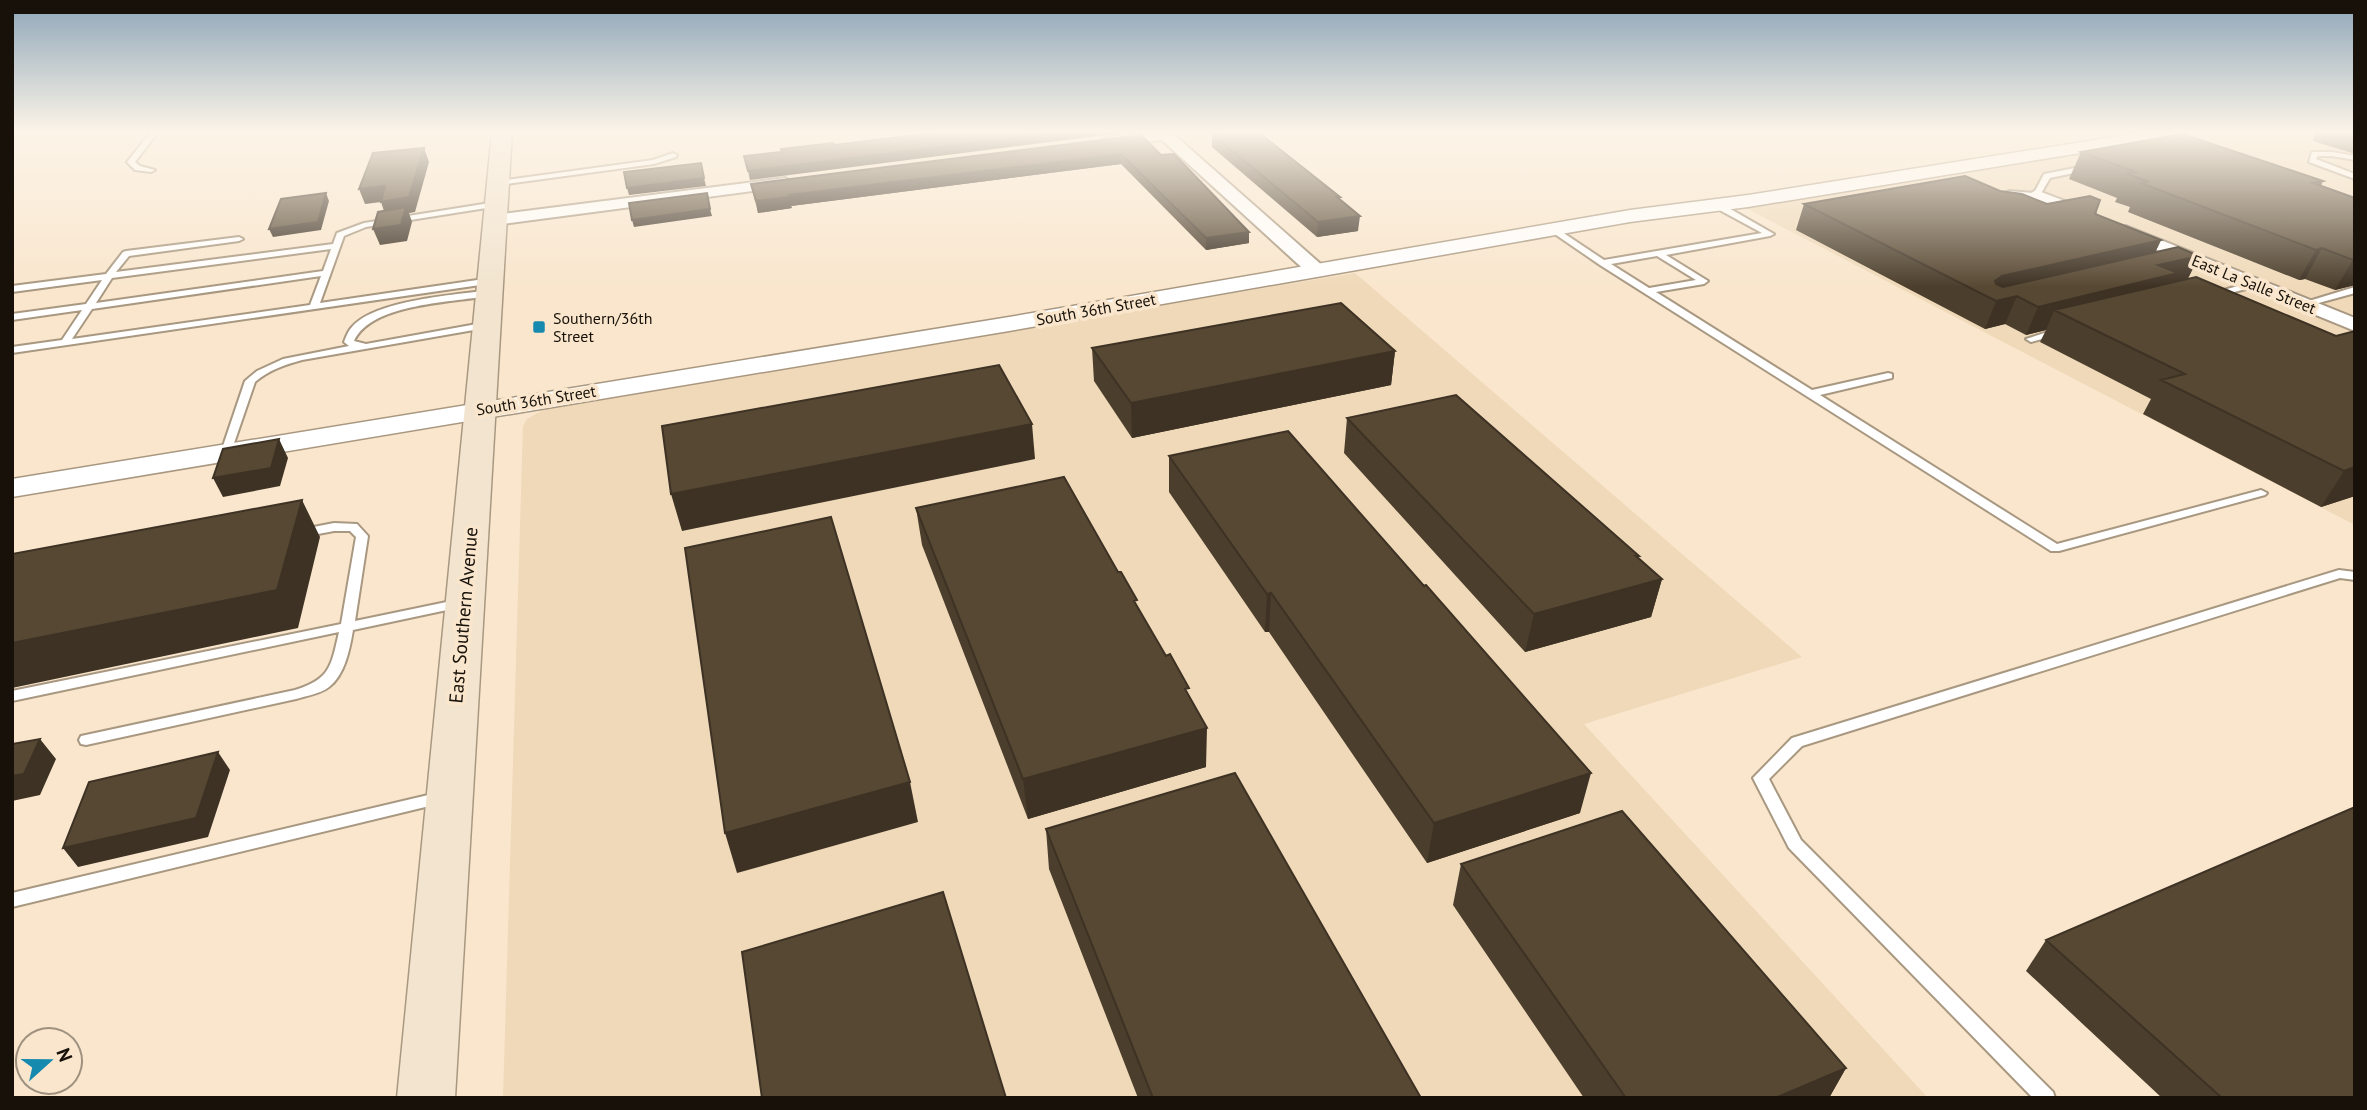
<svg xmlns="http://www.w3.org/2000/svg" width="2367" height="1110" font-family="'PT Sans',sans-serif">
	<rect width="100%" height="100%" fill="#f9e6cd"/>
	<path fill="#efd9b9" d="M2194,132H2355V525L1742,206Z
		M1355,273L1802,657L1584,724L1928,1098H503L523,426L527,419L543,410L562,404Z"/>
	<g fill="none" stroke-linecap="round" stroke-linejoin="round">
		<defs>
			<path id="service" d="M151,132H158L135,162L140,166L155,170L151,172L135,170L127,162Z
				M2312,152H2332L2355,156V160L2332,156H2318L2316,159L2355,174V179L2309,162Z
				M673,153L677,155L676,157L654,164L498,185L494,183L498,181L653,160Z
				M2090,165H2093V169L2050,178L2039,197L2009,195L2005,193L2009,191L2034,193L2044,174Z
				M496,202L500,204L499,206L366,227L344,236L320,303L491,278L494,279V283L12,353V347L62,340L82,310L12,320V314L86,304L102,280L12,292V286L106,274L123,252L126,251L239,237L243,239L239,241L129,256L116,272L333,244L337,233L364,223ZM331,249L323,271L96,303L112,278ZM321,276L310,305L72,339L92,309Z
				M1714,203H1720L1774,234L1770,236L1666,255L1708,281L1704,284L1656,292L1812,390L1888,373L1892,374V378L1820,395L2057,544L2261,490L2267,493L2265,495L2059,551H2051L1600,265L1549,230L1556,228L1604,260L1762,233L1714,207ZM1657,256L1696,280L1649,288L1611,264Z
				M2255,281L2259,284L2258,286L2214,297L2210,294Z
				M2355,287V293L2304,307L2299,304Z
				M490,290L494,293L493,295C455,303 372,302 354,341L366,344L488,322L493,325L491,327L302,360C284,365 269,370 255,382L231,452L226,455L221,452L245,381L257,371L283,359L349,346L344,342C346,337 348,331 352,327C375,300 455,295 490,290Z
				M2057,329L2062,332L2060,334L2031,342L2026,339Z
				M334,523L357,524L368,536L355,621L461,599L467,603L461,607L353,630C350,648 345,675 329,687C320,694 306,696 296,699L86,745L81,744L79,740L81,736L295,690C330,679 331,667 339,632L12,701V691L341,624L356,537L350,531H334L302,537L296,533L298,530Z
				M2339,570L2355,572V580L2340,578L1802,746L1769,779L1801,840L2053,1092L2055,1098H2033L1789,848L1753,778L1792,738Z
				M441,792L446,794L449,798L446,802L12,907V893Z"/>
			<path id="minor" d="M1153,132H1171L1324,267L1326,271L1324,275H1310L1162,140L1108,147L1100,142L1108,137Z
				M785,178L793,183L791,186L495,225L486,220L495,215Z
				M2036,190L2094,212L2097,216L2088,221L2082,220L2030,199L2028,195Z
				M2126,226L2355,318V331L2120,235L2117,231Z"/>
			<path id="tertiary" d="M2145,132H2188L2179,137L1748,207L1630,222L1009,331L12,497V479L1009,317L1630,210L1748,195Z"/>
			<path id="secondary" d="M492,132H512L455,1098H397Z"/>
		</defs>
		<use href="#service" stroke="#a99881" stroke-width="4"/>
		<use href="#minor" stroke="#a99881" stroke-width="4"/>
		<use href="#tertiary" stroke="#a99881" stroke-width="3"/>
		<use href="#secondary" stroke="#a99881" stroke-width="3"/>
		<use href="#service" fill="#fff" fill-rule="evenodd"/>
		<use href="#minor" fill="#fff" fill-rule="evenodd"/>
		<use href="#tertiary" fill="#fff" fill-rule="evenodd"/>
		<use href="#secondary" fill="#f2e4cf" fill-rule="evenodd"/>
	</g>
	<path fill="#4b3e2c" d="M2315,132H2355V154L2313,141Z
		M1212,134L1340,197V200L1358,231L1317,237L1212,147Z
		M1141,135L1249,243L1206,250L1121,164L791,206L792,208L758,213L751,184Z
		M2081,152L2323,181L2321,186L2355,198V285L2335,290L2305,279L2299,280L2128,212L2130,207L2115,202L2117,198L2069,179Z
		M2000,191L2047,204L2095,214L2161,240L2155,253L2188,279L2336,336L2355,331V496L2321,507L2143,414L2151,399L2040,342L2046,330L2026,335L2005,324L1985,329L1796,230L1804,204Z
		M1092,348L1395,351L1391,385L1132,438L1094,381Z
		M1347,418L1639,556L1638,558L1662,579L1651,617L1525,652L1344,453Z
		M1169,456L1580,813L1427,863L1269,632H1265L1169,492Z
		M916,508L1137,606L1189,696L1206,767L1028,819L922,545Z
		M1046,829L1421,1098H1138L1049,869Z
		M1461,864L1846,1068L1829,1098H1584L1453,905Z
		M2046,940L2355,1098H2162L2026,971Z"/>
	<path fill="#3d3224" d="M1059,132H1129L750,180L748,171Z
		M424,148L429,162L415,212L409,213L412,222L407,241L380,245L373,229L386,217L381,202L365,204L359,189L385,186Z
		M1121,154V164L791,206L792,208L758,213L756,201L789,195Z
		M704,178L706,186L629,195L627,188Z
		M326,193L329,201L321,230L273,237L269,229Z
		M710,209L712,216L634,227L632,220Z
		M1360,216L1358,231L1317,237L1318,222Z
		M1249,232V243L1206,250V238Z
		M2161,240L2148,267L2016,298L2005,324L1985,329L1996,301L1995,281L2002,276Z
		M2322,248L2305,279L2299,280L2316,250Z
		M2199,256L2186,283L2054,310L2046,330L2026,335L2038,307L2158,265Z
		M2355,259V285L2335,290L2353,260Z
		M1395,351L1391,385L1132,438L1131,403Z
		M1032,424L1035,459L682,531L671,494Z
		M279,439L288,458L280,486L223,497L213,478Z
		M2355,467V496L2321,507L2344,471Z
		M302,500L320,537L298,628L12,688V643Z
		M1636,556H1639L1630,588L1662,579L1651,617L1525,652L1534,614Z
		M1271,593L1269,632H1265L1267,594Z
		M1207,728L1206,767L1028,819L1023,779Z
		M40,739L56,759L40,795L12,801V776Z
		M218,752L230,770L208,837L78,867L63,848Z
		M1591,773L1580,813L1427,863L1434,823Z
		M910,782L918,822L737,873L725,833Z
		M1846,1068L1829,1098H1775Z"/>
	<path fill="#574833" stroke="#3d3224" stroke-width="2" d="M941,132H1059L748,171L744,156L782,152L781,149L833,143L834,145Z
		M1225,132H1258L1340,197H1337L1360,216L1318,222L1212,134Z
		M2182,134L2323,181L2313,183L2355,198V259L2353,260L2322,248L2316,250L2141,183L2149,182L2128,174L2136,172L2081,152Z
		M1141,135L1161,155L1174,154L1249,232L1206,238L1121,154L789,195L790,197L756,201L751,184Z
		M424,148L409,197L381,202L385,186L359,189L373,153Z
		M701,163L704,178L627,188L624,172Z
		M1965,176L2000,191L2022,194L2047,204L2090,196L2100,200L2095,214L2161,240L2002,276L1995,281L1996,284L2003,287L2178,247L2199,256L2158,265L2178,273L2038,307L2017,296L1996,301L1804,204Z
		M326,193L318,222L269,229L281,199Z
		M707,193L710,209L632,220L629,203Z
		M406,207L401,225L373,229L378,212Z
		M2196,277L2336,336L2355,331V467L2344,471L2161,380L2185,374L2054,310Z
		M1341,303L1395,351L1131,403L1092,348Z
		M999,365L1032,424L671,494L662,426Z
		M1456,395L1639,556H1636L1662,579L1534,614L1347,418Z
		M1288,431L1424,586L1426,585L1591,773L1434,823L1271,593L1267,594L1169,456Z
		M279,439L271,468L213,478L223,449Z
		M1064,477L1118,572H1121L1137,600L1134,601L1166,656L1170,654L1189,688L1185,689L1207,728L1023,779L916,508Z
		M302,500L277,590L12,643V554Z
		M831,517L910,782L725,833L685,548Z
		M40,739L24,774L12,776V744Z
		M218,752L196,818L63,848L89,782Z
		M1235,773L1421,1098H1153L1046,829Z
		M2355,807V1098H2222L2046,940Z
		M1622,811L1846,1068L1775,1098H1626L1461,864Z
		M943,892L1006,1098H762L742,952Z"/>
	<linearGradient id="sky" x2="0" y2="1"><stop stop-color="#8ea6b8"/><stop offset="0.46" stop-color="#fcf4e8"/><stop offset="1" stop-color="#fcf4e8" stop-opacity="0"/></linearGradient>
	<rect width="2367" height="287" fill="url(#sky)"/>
	<rect fill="#1589ae" stroke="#f9e6cd" stroke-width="2.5" x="532" y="320" width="14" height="14" rx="3.5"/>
	<g text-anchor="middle" stroke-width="7" stroke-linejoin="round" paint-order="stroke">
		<g font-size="16" fill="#171109" stroke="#f9e6cd">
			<text transform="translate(2254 284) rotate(22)" y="6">East La Salle Street</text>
			<text transform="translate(1096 309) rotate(-10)" y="6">South 36th Street</text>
			<text transform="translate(536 400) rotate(-9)" y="6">South 36th Street</text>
		</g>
		<g font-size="16" fill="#171109" stroke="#f9e6cd" text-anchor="start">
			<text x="553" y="324">Southern/36th<tspan x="553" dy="18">Street</tspan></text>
		</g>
		<g font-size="19" fill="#171109" stroke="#f9e6cd">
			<text transform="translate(463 615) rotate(-85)" y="7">East Southern Avenue</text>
		</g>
	</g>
	<rect width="2367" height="1110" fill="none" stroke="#171109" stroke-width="28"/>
	<g transform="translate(49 1061) rotate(69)"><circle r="33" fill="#f9e6cd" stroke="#9f917f" stroke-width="2"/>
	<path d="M0-5L12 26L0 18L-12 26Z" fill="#1589ae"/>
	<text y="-10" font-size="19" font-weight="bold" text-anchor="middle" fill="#171109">N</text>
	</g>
</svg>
